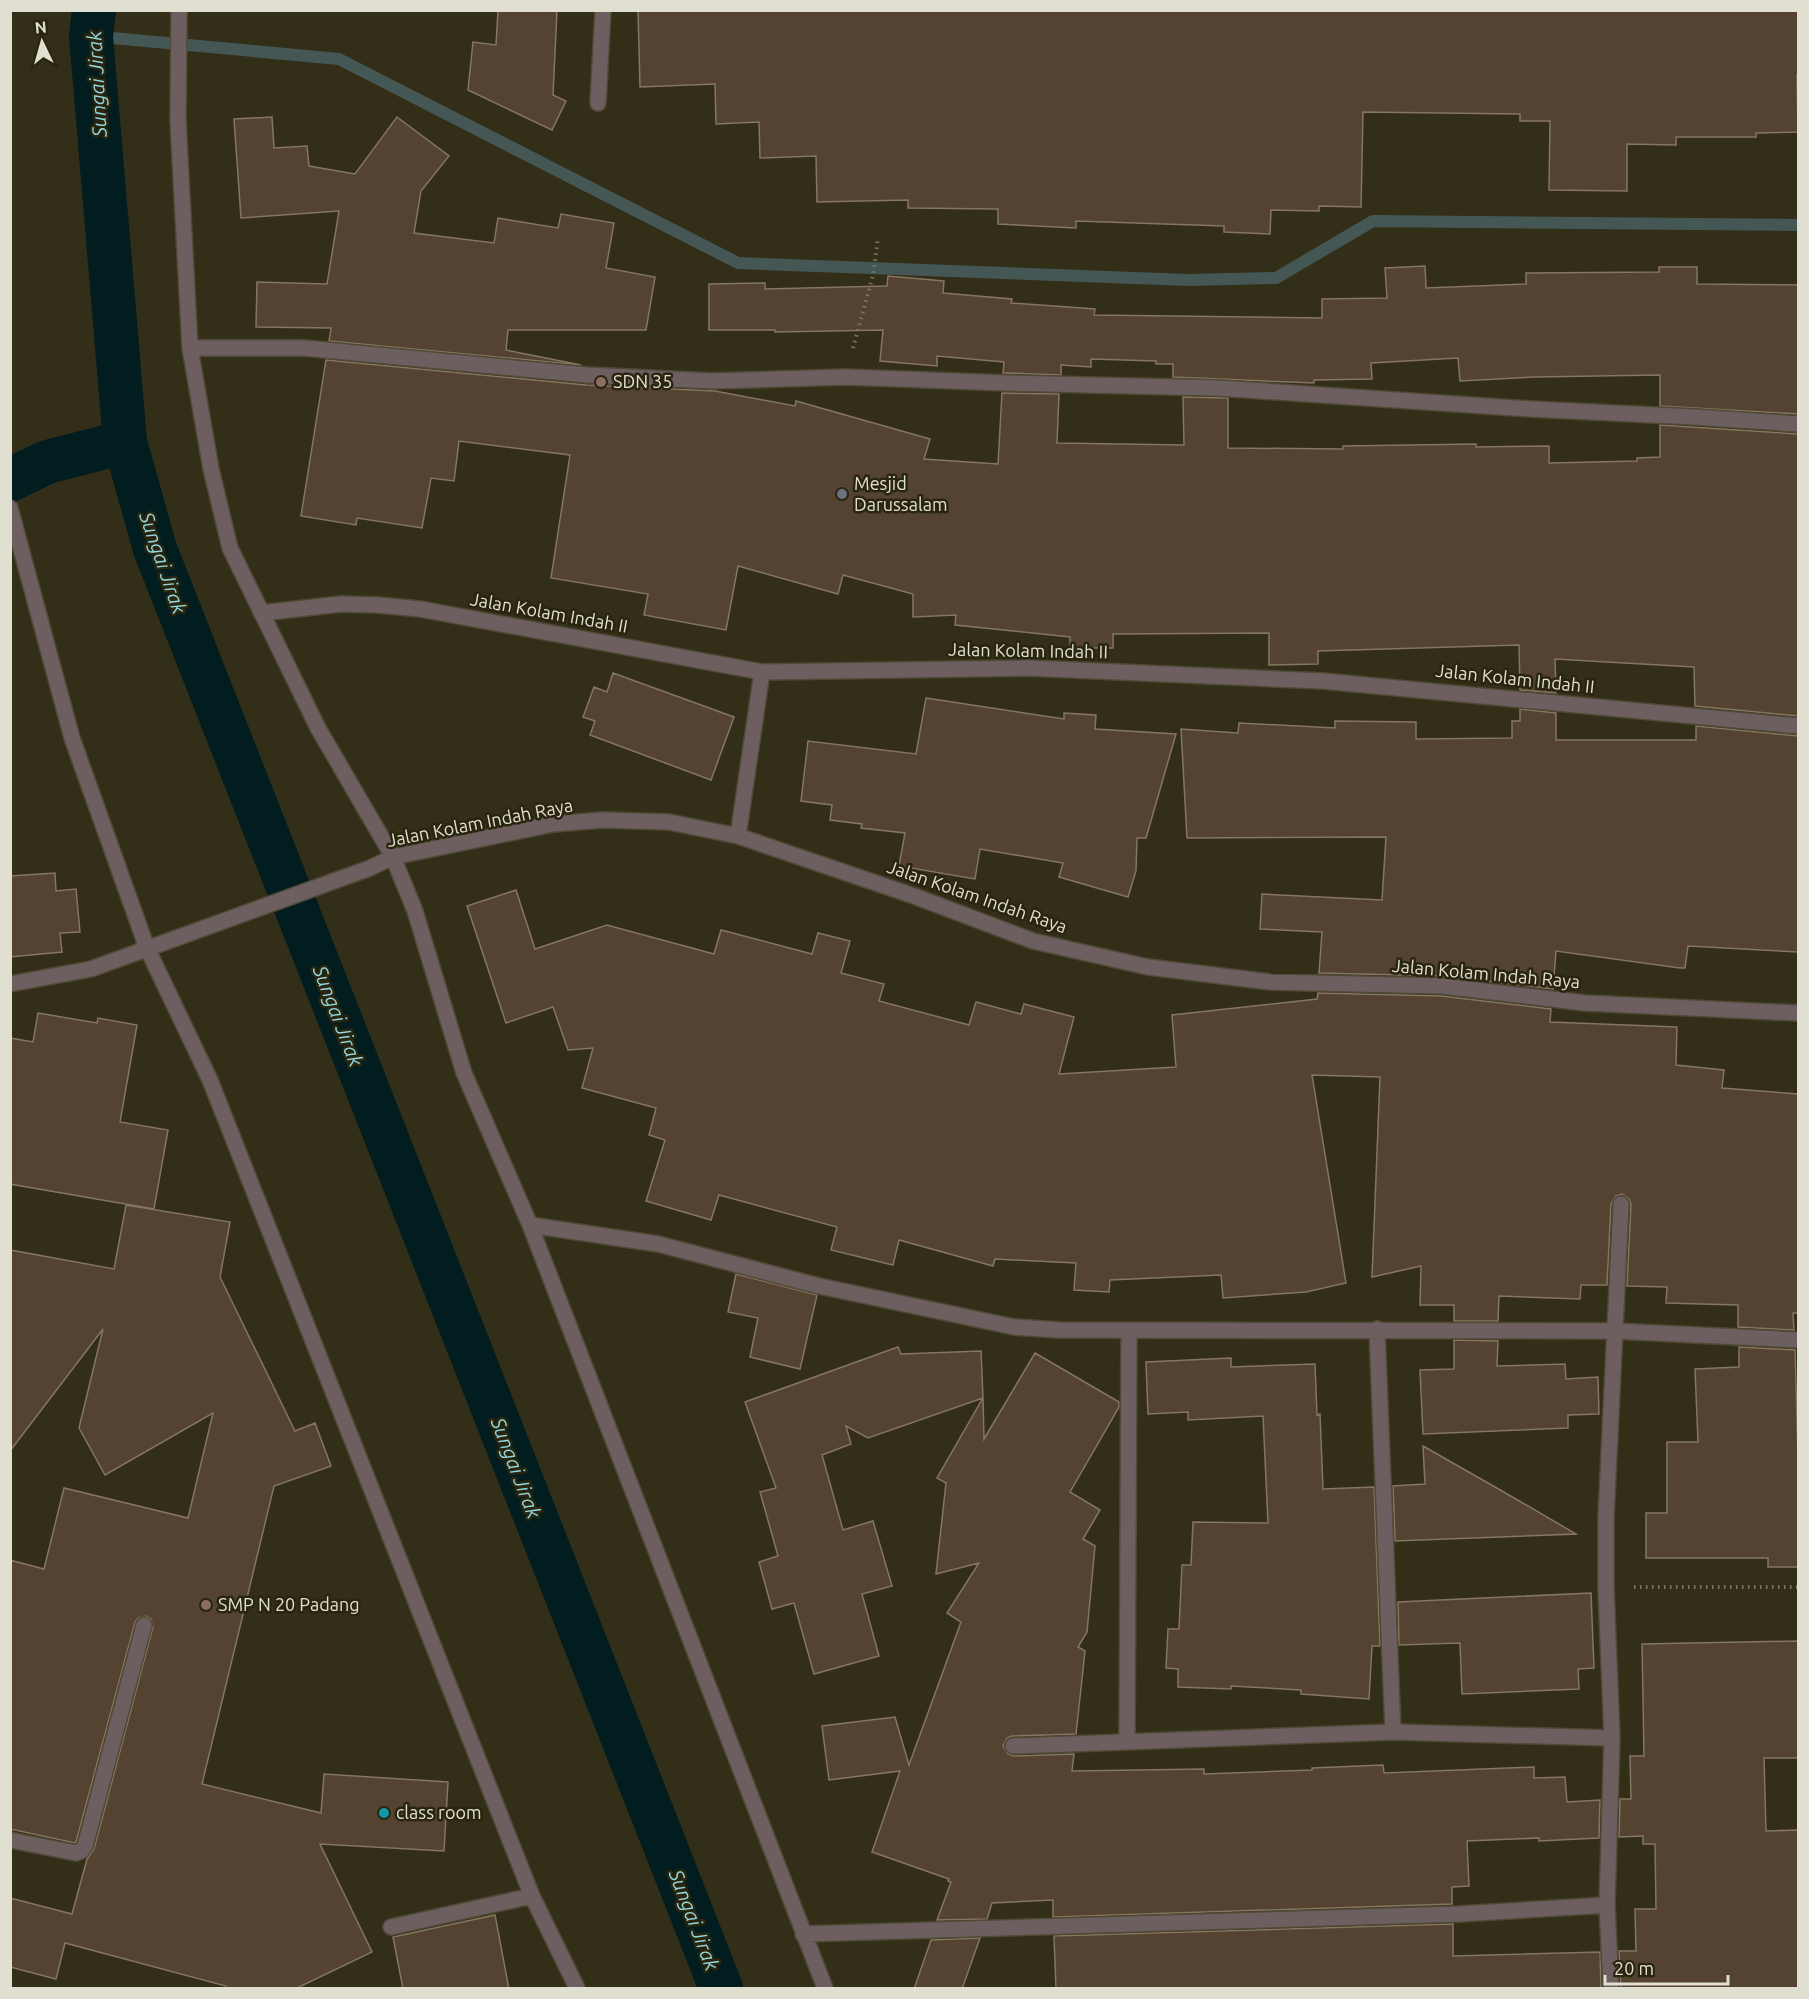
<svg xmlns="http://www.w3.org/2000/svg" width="1809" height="1999" font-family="Ubuntu,sans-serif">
	<rect width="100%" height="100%" fill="#332e18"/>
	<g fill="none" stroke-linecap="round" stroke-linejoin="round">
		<path stroke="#455755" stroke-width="12" d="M91,36L339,59L738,263L1188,280L1276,278L1373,221L1798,225"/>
		<path stroke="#021d20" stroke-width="44" d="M94,10L91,36L125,442L155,549L721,1988
			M10,480L47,462L125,442"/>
	</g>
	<path fill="#534330" stroke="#867560" stroke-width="1.5" d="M498,10H557L553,95L566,101L552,130L468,90L473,42L496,45Z
		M638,10H1798V75H1797L1798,132L1756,133V137H1676V145L1627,144V191L1549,190L1550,121H1520V114L1363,112L1361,207L1319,206V211L1271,210L1270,234L1224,232V226L1076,221V228L998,224V209L908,208V200L817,202L816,156L760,158L759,122L716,124L715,84L640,87Z
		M272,117L274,148L307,146L309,166L355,174L397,117L449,156L421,191L414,233L494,243L498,218L558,228L561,214L614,223L606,268L655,277L646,330H508L506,350L581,365L329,341L331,328L256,327L257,282L327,284L339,211L241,218L234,119Z
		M1425,266L1426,288L1526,284V273L1659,272V267H1697V284L1798,285V414L1660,406V375L1534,377L1460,381L1458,358L1371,363L1372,379L1314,380V383L1173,377V364H1156V361L1091,359V367L1061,365V375L1007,373H1003L1004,362L937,356V366L880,361L883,330L775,332V330H709V284L765,283V289L887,286L888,276L944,281L943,293L1012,299L1011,303L1095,309L1094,315L1322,318V299L1387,298L1385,268Z
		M326,360L586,385L715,391L795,406L796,401L930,439L924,459L998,464L1002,393L1059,394L1057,443L1184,445L1183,397L1228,398V448L1343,449V446L1476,444V447L1549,446V463L1637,461V458L1660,457V425L1798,434V716L1695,706L1694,667L1555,659L1556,693L1520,690L1519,645L1318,651V664L1269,665V633L1113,634V648H1070V637L955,625L956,615L913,617V594L843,575L838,594L738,566L726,630L644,615L648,594L551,578L570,455L459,441L454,481L431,478L422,528L357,518L356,525L301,516Z
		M613,673L734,717L711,780L590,735L595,721L583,717L594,687L607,692Z
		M926,698L1064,719V713L1096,715L1095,729L1176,734L1146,838H1137L1136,871L1128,897L1059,877L1063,863L980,849L975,879L899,866L905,833L861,828L862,824L830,820L832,805L801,801L808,741L916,754Z
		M1520,709L1556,713V740H1696V726L1798,736V952L1688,946L1685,968H1680L1556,951L1553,989L1443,976L1319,973L1322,932L1260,929L1262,894L1382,900L1386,837L1187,838L1181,729L1238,733L1239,723L1335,728V721L1416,722V739L1512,738V721H1520Z
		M55,873L56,891L76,889L80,932L60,933L62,952L10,957V876Z
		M516,890L535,949L607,925L714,954L721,930L812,954L818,933L850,941L841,973L884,984L879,1001L969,1025L976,1002L1021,1014L1024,1004L1074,1017L1059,1074L1176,1067L1172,1015L1317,999L1318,993L1441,996L1551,1009L1550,1022L1677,1027L1676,1065L1724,1070L1722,1088L1798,1094V1313H1793L1794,1330L1738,1327V1305L1666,1303L1667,1287L1627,1286L1631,1204L1629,1199L1622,1194L1616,1196L1611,1204L1607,1285H1581L1580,1299L1499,1296L1498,1321H1454V1305H1420L1421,1266L1372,1277L1380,1077L1312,1075L1346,1283L1306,1292L1223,1298L1221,1275L1110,1280L1109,1292L1074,1290L1076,1263L995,1259L993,1266L899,1240L893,1265L831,1250L837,1227L719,1195L711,1220L646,1201L665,1140L649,1135L656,1108L582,1088L593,1048L568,1050L553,1007L506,1023L467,906Z
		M38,1013L97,1023L98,1018L137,1025L120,1122L168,1130L154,1209L10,1184V1038L33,1042Z
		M126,1205L230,1222L220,1277L295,1431L315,1423L331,1466L274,1486L202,1784L321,1813L324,1774L448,1782L444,1851L320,1844L372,1952L295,1989H227L226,1986L65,1943L56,1979L10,1967V1898L72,1914L87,1859L94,1849L153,1627L151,1619L146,1616L138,1618L135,1622L76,1842L75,1843L10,1829V1560L44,1569L64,1488L188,1518L213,1413L105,1475L79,1428L103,1329L10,1451V1250L114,1269Z
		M736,1274L817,1295L800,1369L750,1357L758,1318L728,1312Z
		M1454,1340L1498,1341L1497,1366L1565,1364L1566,1379L1598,1377L1599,1414L1568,1415V1428L1423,1434L1420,1370L1454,1369Z
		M898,1347L901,1354L981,1351L983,1398L868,1438L846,1426L851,1444L822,1455L843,1530L873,1521L892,1586L862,1594L879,1656L814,1674L794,1603L772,1609L759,1562L778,1556L760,1492L776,1488L745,1402Z
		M1739,1347L1795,1350L1798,1456V1567H1768V1558H1646V1513H1667V1442H1698L1695,1369L1739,1367Z
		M1035,1353L1119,1402V1407L1070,1492L1100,1510L1083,1539L1095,1546L1087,1632L1078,1647L1085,1651L1076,1734L1012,1736L1007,1738L1003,1746L1008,1754L1013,1756L1074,1754L1072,1771L1204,1769V1774L1312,1770V1768L1383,1765L1384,1773L1534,1767V1778L1565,1777L1567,1802L1600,1800L1599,1838L1539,1841V1838L1467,1841L1469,1886L1452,1887V1904L1053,1917V1900L992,1903L987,1919L937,1920L951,1882L948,1881L949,1879L872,1852L900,1771L829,1780L822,1726L895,1717L909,1765L961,1622L947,1613L979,1563L936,1574L946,1483L937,1478L983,1398L984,1439Z
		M1231,1358V1367L1315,1364L1317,1415L1320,1414L1323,1489L1374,1487L1380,1646H1372L1369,1699L1301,1694V1690L1231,1686V1689L1178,1687V1669L1166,1668L1168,1629H1179L1182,1565H1191L1193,1522L1268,1523L1263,1416L1188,1420V1412L1148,1414L1146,1362Z
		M1423,1446L1509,1495L1576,1534L1395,1541L1393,1486L1425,1484Z
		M1591,1593L1594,1668L1578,1669L1579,1689L1462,1694L1460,1643L1399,1645L1398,1602Z
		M1798,1641V1758H1764L1766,1831L1798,1830V1989H1621L1619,1951H1636L1635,1909H1656L1655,1844H1643V1836L1619,1837L1620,1799H1631L1630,1756H1644L1642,1644Z
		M495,1915L509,1989H403L393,1937Z
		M1453,1924V1956L1600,1952L1601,1989H1056L1054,1936Z
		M980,1938L962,1989H914L931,1940Z"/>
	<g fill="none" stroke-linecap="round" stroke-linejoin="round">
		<defs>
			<path id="minor" d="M179,10L178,120L190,348L211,469L230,548L318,728L393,857L415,911L464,1073L530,1225L825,1988
				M598,103L603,10
				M190,348H304L587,375L711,381L846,377L1007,383L1218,388L1531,409L1695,417L1798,424
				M10,508L72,738L147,948L210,1080L532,1896L577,1988
				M261,613L341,604L378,605L420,609L762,672L1028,668L1323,681L1798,726
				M738,836L762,672
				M10,984L91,969L370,868L393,857L553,824L603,820L669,822L738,836L914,896L1033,941L1148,967L1270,982L1442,986L1585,1003L1798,1013
				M530,1225L658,1244L819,1286L1014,1327L1059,1330L1615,1331L1798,1340
				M1377,1329L1393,1732
				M1127,1742L1129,1330
				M1013,1746L1393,1732L1612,1738
				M10,1840L76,1853L81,1851L85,1846L144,1625
				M391,1927L532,1896
				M803,1934L1459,1914L1607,1905
				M1611,1988L1607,1905L1612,1738L1606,1588V1517L1621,1204"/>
		</defs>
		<use href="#minor" stroke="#4f4a36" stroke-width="18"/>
		<path stroke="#7a7663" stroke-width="4" stroke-dasharray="1.5 4.5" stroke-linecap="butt" d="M853,348L873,275L878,238
			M1634,1587H1798"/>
		<use href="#minor" stroke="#6d5f60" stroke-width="15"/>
	</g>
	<g fill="#8d6e63" stroke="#29250e" stroke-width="2">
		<circle cx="601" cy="382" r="6"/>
		<circle cx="206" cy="1605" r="6"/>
	</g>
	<circle fill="#6b7280" stroke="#29250e" stroke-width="2" cx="842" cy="494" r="6"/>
	<circle fill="#0f9aa8" stroke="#29250e" stroke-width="2" cx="384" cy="1813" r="6"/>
	<g text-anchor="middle" stroke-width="5" stroke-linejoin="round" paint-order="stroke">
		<g font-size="18" fill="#e1dfd1" stroke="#29250e" text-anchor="start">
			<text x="613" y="388">SDN 35</text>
			<text x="854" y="490">Mesjid<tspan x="854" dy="21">Darussalam</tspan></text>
			<text x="218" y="1611">SMP N 20 Padang</text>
			<text x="396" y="1819">class room</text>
		</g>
		<g font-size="18" fill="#e1dfd1" stroke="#29250e">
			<text transform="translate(549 613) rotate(10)" y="6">Jalan Kolam Indah II</text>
			<text transform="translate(1028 651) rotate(1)" y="6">Jalan Kolam Indah II</text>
			<text transform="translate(1515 679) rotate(6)" y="6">Jalan Kolam Indah II</text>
			<text transform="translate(480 823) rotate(-11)" y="6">Jalan Kolam Indah Raya</text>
			<text transform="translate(977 897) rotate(19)" y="6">Jalan Kolam Indah Raya</text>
			<text transform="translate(1486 974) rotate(5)" y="6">Jalan Kolam Indah Raya</text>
		</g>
		<g font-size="20" font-style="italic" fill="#91d7df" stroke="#29250e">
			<text transform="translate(97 84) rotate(-93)" y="7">Sungai Jirak</text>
			<text transform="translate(163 563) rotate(71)" y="7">Sungai Jirak</text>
			<text transform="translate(338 1016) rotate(69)" y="7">Sungai Jirak</text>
			<text transform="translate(516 1468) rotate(69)" y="7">Sungai Jirak</text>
			<text transform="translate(694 1920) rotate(69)" y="7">Sungai Jirak</text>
		</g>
	</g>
	<rect width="1809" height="1999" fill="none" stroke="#e1dfd1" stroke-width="24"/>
	<g transform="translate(42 42) rotate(355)" stroke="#29250e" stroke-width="4.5" paint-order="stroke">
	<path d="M0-4.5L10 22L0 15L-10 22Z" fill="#e1dfd1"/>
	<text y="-9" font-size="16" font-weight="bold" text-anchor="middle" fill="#e1dfd1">N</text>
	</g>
	<path d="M1605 1975v9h123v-9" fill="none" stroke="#e1dfd1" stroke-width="3"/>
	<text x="1614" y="1975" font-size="18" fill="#e1dfd1" stroke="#29250e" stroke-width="4.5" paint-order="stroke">20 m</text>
</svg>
